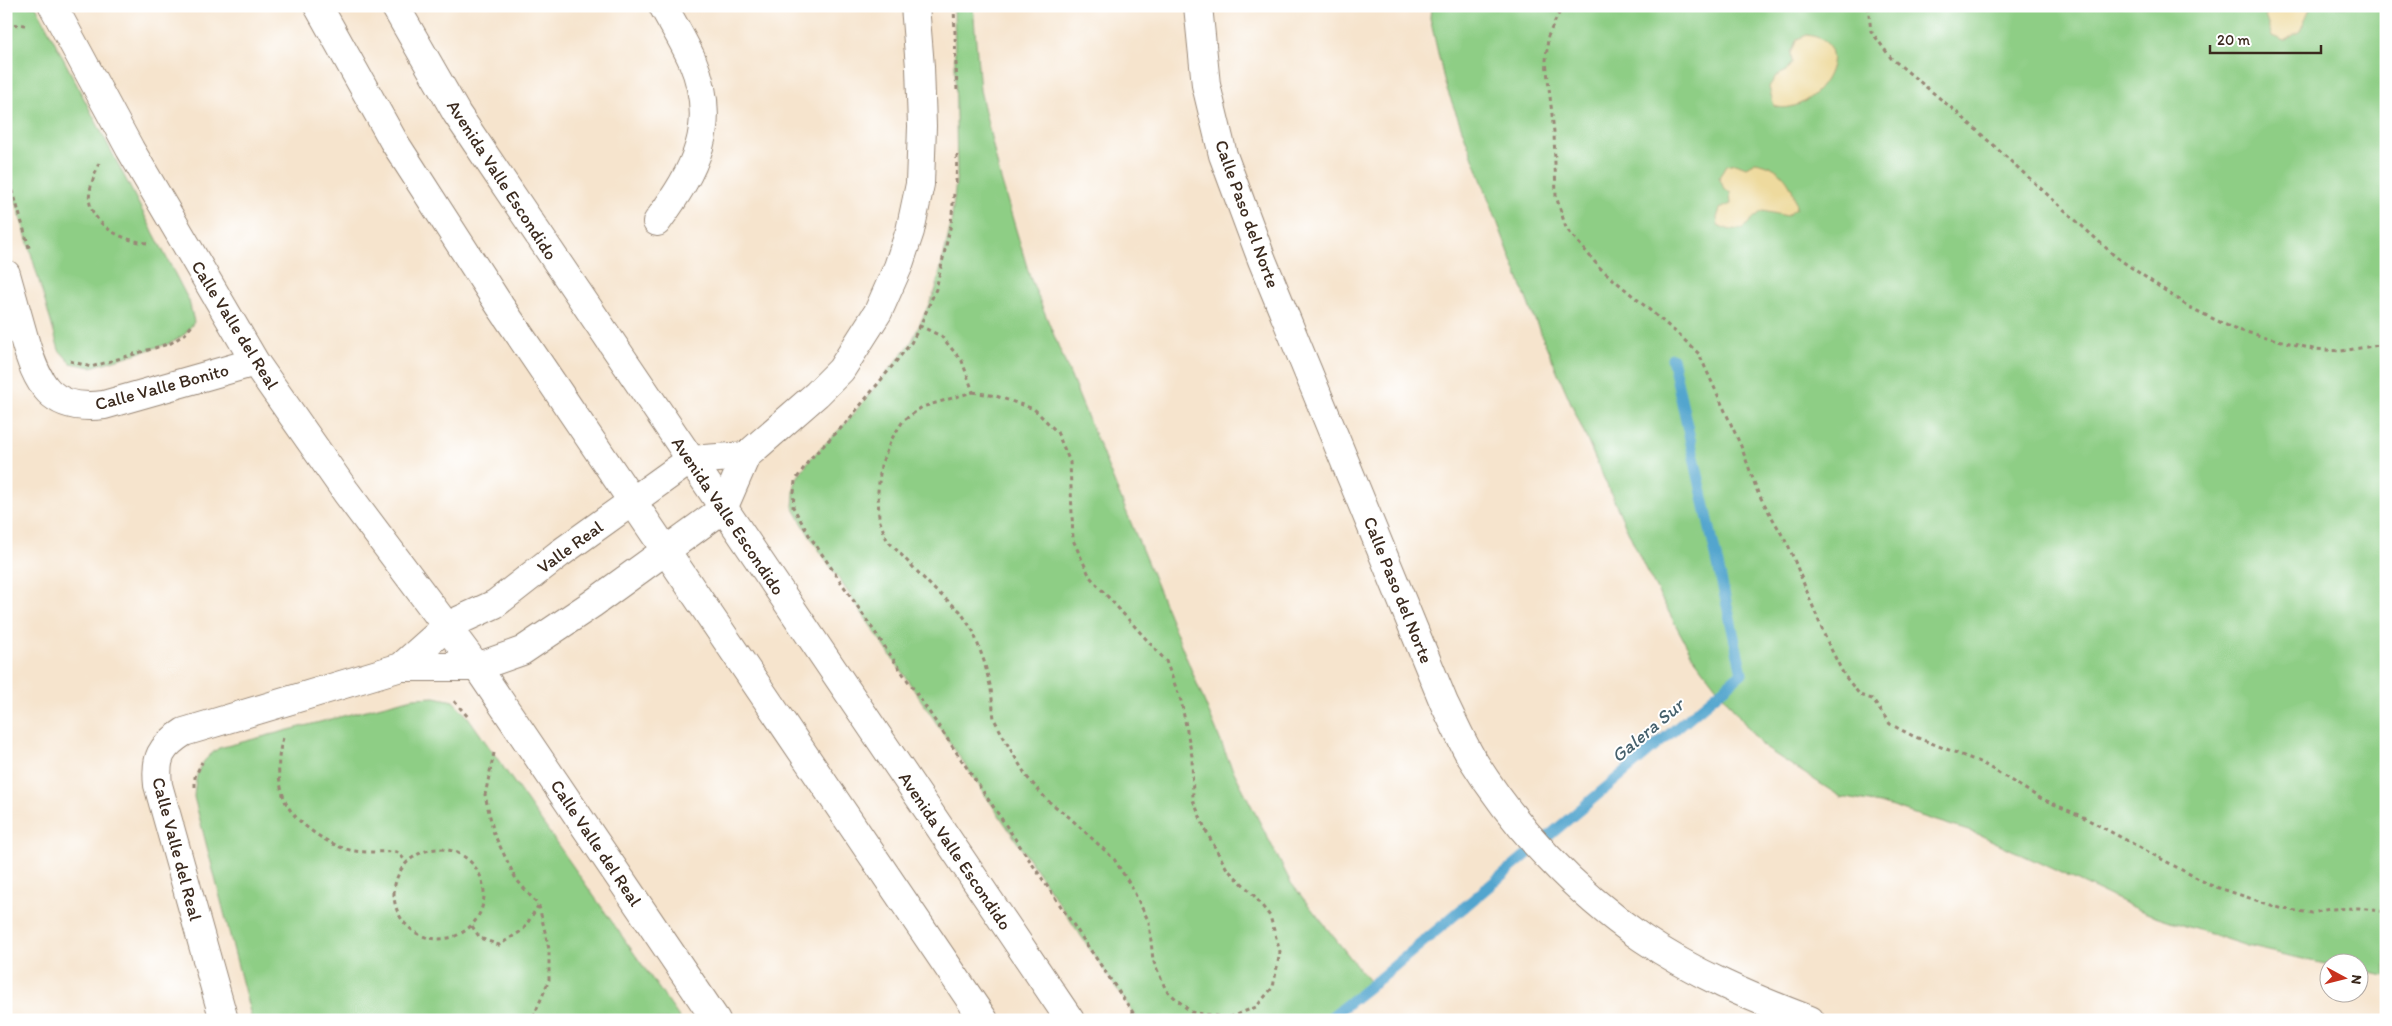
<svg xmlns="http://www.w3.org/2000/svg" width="2392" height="1026" font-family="Itim,sans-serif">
	<rect width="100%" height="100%" fill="#fff"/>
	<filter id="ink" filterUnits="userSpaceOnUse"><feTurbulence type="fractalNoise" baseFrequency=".02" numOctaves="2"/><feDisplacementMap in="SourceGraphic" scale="10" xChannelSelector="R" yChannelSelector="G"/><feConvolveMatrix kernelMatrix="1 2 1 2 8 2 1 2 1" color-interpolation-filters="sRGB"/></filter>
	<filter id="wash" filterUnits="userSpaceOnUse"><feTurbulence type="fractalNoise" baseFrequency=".0096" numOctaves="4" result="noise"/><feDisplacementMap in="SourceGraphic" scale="20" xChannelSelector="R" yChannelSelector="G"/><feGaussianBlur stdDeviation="1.12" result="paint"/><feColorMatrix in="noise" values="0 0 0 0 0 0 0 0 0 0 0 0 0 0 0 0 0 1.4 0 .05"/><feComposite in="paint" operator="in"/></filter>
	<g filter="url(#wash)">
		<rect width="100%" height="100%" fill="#f6e4cd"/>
		<path fill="#8ece85" stroke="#647c52" d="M6,6H36L189,301L194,322L185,334L171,343L91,367L71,363L59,350L6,167Z
			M954,6H973L980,90L1000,176L1030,277L1230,764L1291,883L1372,985L1325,1020H1138L809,535L793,507L795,481L810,459L846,423L911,343L936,289L951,224L957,173Z
			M1431,6H2386V976L2360,971V964H2330L2329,965L2247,946L2146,913L1978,834L1886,805L1841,797L1762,746L1692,655L1645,568L1601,472L1531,311L1445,84L1430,18Z
			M435,697L453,701L468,717L681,1020H252L194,797C196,772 198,763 219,748L413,698Z"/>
		<path fill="#eeda9e" stroke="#94825e" d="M2273,6H2311L2300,31L2284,41L2272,36L2265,16Z
			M1807,35C1864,42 1813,120 1774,106L1769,87L1776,76L1785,72L1792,63L1791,53L1797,39Z
			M1755,162C1780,165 1795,184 1796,209L1787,216L1763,211C1745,221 1745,239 1718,225L1717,218L1720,209L1731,204L1730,192L1724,189L1719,177L1727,165L1736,163L1746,167Z"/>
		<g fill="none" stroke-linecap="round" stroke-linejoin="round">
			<path stroke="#53a5ce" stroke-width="11" d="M1327,1020L1379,979L1742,673L1672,358"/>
		</g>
	</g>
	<g filter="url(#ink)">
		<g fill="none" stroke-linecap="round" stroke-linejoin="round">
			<defs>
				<path id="minor" d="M53,6L130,149L255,362L346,492L477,667L716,1020
					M1198,6L1206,85L1223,155L1262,260L1444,703C1453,721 1461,740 1471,757C1514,827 1575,892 1642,938C1693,973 1752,998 1810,1020
					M657,222C695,170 720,126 692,60C684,42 673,24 663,6
					M6,274C12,295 18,316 24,338C37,384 50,412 104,405L255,362
					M401,667L447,626L495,604L559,554L690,460L746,456
					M224,1020L158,785C155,758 160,747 184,732L401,667H477L522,651L592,604L723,509L746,456L817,394L841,370L878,312L898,267L910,231L920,184L922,126L920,67L915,6"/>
				<path id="tertiary" d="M318,6L393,140L500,306L984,1020
					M395,6L457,114L1070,1020"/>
			</defs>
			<use href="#minor" stroke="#988776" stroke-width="30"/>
			<use href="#tertiary" stroke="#988776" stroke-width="30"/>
			<path stroke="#988776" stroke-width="3" stroke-dasharray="4 4" stroke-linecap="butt" d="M954,6L957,91
				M1565,6L1559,13L1548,36L1546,61L1554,132L1556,196L1566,228L1600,268L1678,334L1699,354L1741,446L1758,493L1789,547L1826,639L1844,675L1860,695L1872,699L1890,724L1913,736L1982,763L2040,798L2083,817L2210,885L2283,909L2312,913L2329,909L2359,908L2386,912
				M1868,6L1871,31L1891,58L1960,115L2116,257L2189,307L2234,329L2313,349L2341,351L2386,344
				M6,24L25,25
				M99,163C95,174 87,192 90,204C96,228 125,241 147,243
				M6,167L30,251
				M956,183L957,154
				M954,194L951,224L936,289L920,326L941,336L962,361L973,392
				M920,326L911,343L846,423L810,459L795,481L793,507L809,535L1138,1020
				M70,361L91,367L171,343L185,334L194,323
				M973,392L996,396L1034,409L1057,432L1070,462L1073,540L1090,577L1166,661L1181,701L1192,756L1193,800L1206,831L1227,869L1252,893L1270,916L1280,952L1273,987L1256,1007L1228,1018L1191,1012L1166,990L1153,960L1149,922L1131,886L1114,859L1069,817L1047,800L1027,777L1009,747L994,719L991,689L984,661L973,631L960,611L935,590L887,540L879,519L878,491L881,465L891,440L903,421L922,407Z
				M454,701L468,717
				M283,738C277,758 277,777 284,798C291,821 331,848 355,851C368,853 383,851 397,852L407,862
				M494,753L485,795L494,834L516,879L539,906L549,949V980L536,1011L530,1020
				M195,787V777L202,762
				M394 894a45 45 0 1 1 90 0a45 45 0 1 1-90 0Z
				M472,926L480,938L499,945L523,930L538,906"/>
			<use href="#minor" stroke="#fff" stroke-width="28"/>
			<use href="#tertiary" stroke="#fff" stroke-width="28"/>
		</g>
	</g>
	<g text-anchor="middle" stroke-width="4" stroke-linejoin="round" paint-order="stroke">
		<g font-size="18" fill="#3b2a1e" stroke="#fff">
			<text transform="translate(502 180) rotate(57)" y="6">Avenida Valle Escondido</text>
			<text transform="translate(1247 214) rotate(70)" y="6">Calle Paso del Norte</text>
			<text transform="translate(235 325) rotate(58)" y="6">Calle Valle del Real</text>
			<text transform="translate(162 387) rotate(-15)" y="6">Calle Valle Bonito</text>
			<text transform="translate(728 516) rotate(56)" y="6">Avenida Valle Escondido</text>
			<text transform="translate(570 547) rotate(-36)" y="6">Valle Real</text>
			<text transform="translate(1398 590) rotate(68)" y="6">Calle Paso del Norte</text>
			<text transform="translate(596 843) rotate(56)" y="6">Calle Valle del Real</text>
			<text transform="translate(177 849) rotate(75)" y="6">Calle Valle del Real</text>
			<text transform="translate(955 851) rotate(56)" y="6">Avenida Valle Escondido</text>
		</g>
		<g font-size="19" font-style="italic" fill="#46616d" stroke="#fff">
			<text transform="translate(1647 730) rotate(-40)" y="7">Galera Sur</text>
		</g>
	</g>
	<rect width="2392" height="1026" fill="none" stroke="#fff" stroke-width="25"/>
	<g transform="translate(2344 978) rotate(97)"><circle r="24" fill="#ffffff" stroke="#b1aaa5"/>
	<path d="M0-4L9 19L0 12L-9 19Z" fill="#c8321e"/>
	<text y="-8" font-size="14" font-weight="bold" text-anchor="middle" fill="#3b2a1e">N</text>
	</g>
	<path d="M2210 45v8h111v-8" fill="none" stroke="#3b2a1e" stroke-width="2.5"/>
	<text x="2217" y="45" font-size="15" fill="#3b2a1e" stroke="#ffffff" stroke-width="4" paint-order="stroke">20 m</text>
</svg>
